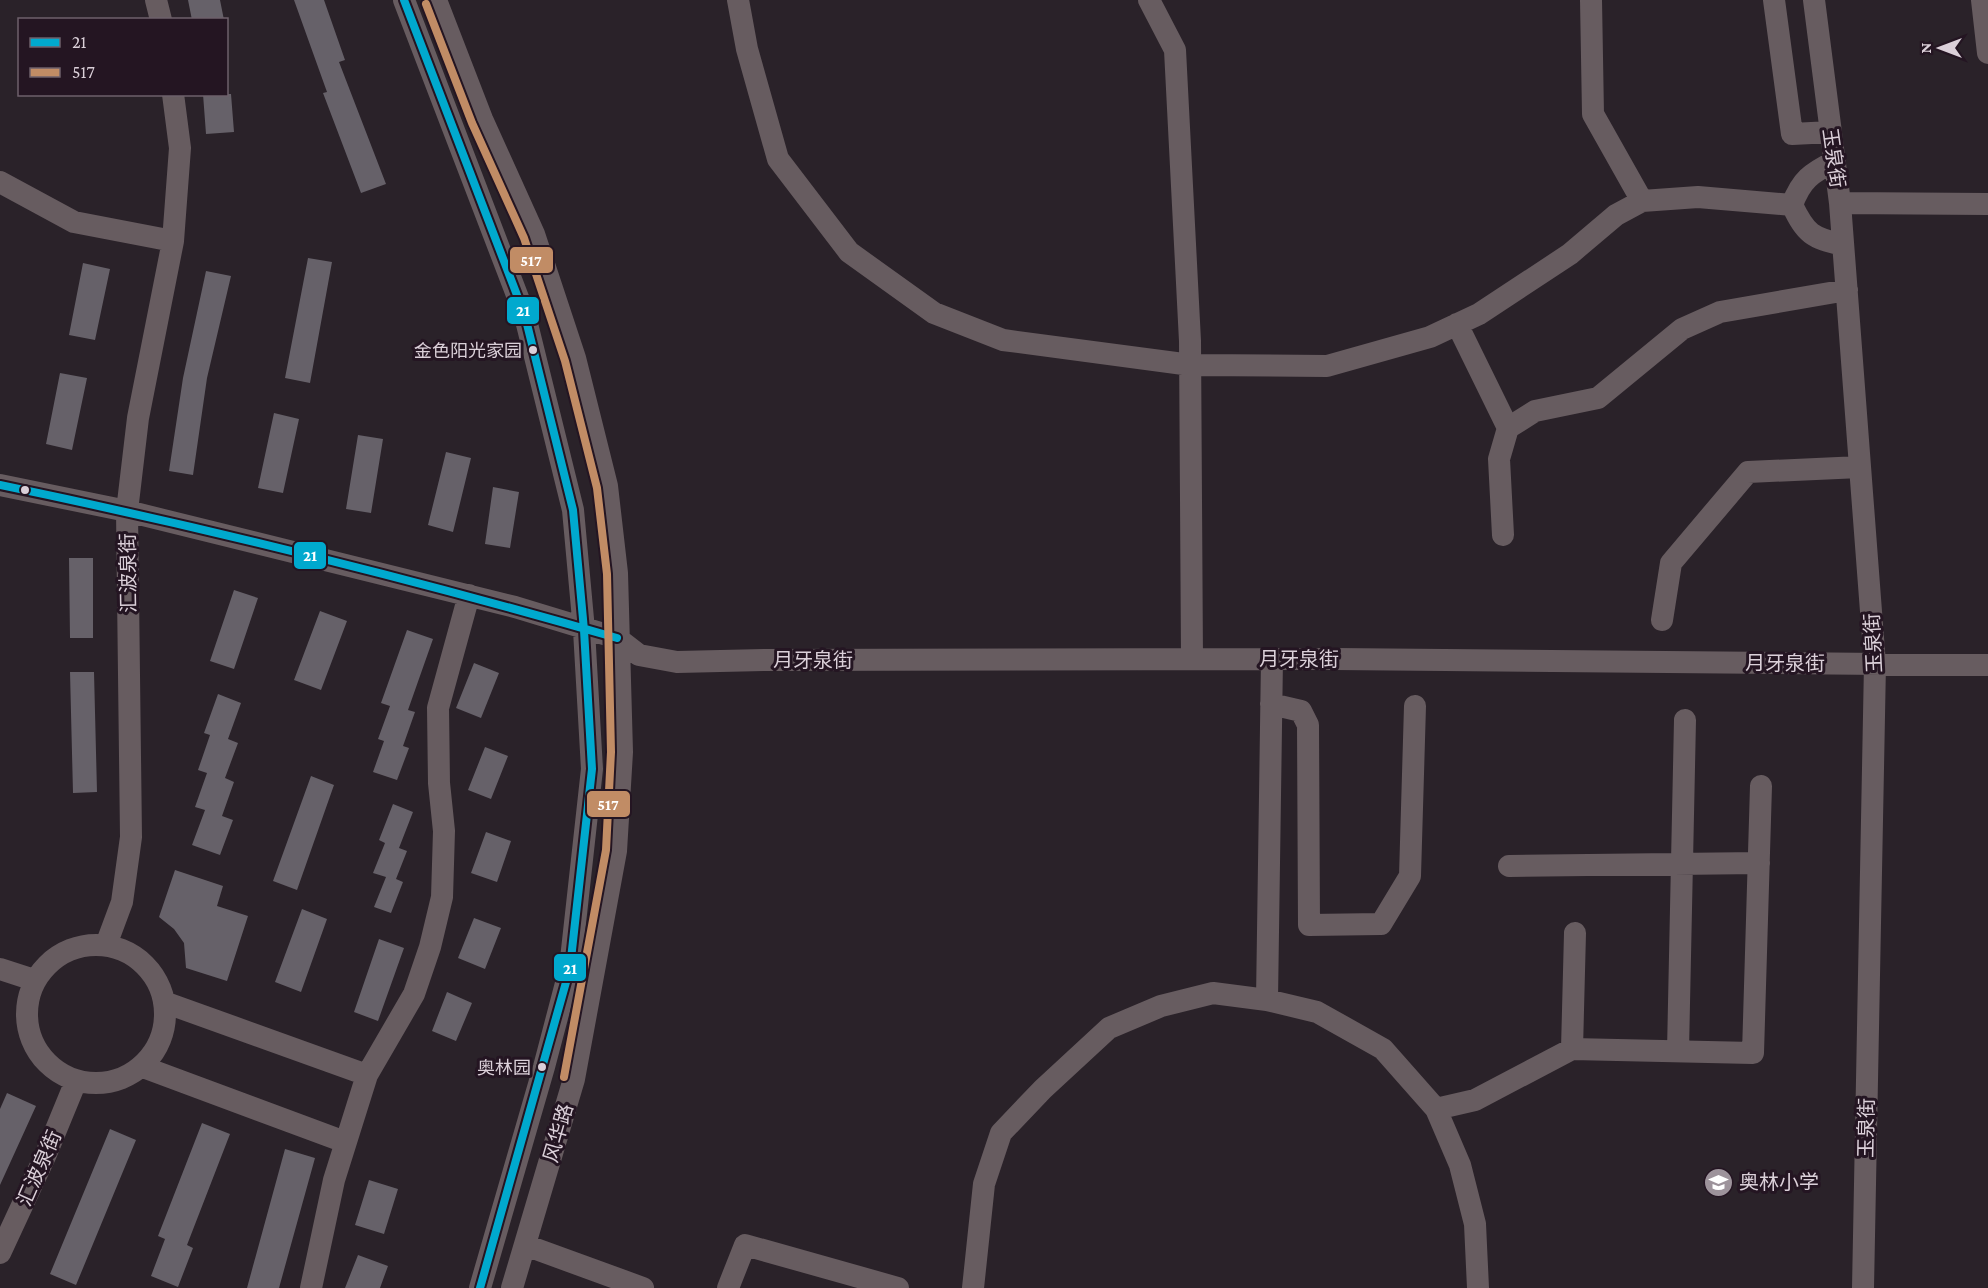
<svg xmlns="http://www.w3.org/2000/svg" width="1988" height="1288" font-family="'Crimson Pro','Noto Sans SC',serif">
	<rect width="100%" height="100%" fill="#2a2229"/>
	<path fill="#666169" d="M188,0H220L224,20H192Z
		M294,0H324L345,60L339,62L386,184L361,193L323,93L327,92Z
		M203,94H231L234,132L206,134Z
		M308,258L332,262L310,383L285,378Z
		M83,263L110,269L95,340L69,335Z
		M206,271L231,276L207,378L193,475L169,471L183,378Z
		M60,373L87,378L72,450L46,444Z
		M274,413L299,419L283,493L258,488Z
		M358,435L383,439L371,513L346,509Z
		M446,452L471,458L453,532L428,525Z
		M493,487L519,492L510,548L485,544Z
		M69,558H93V638H70Z
		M234,590L258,598L234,669L210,661Z
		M320,611L347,621L321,690L294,680Z
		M407,630L433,639L408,710L415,712L403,746L409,748L397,780L373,772L384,741L378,739L390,706L381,703Z
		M474,663L499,673L481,718L456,708Z
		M70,672H94L97,792L73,793Z
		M218,694L241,703L228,739L238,743L225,778L234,782L222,816L233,820L220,855L192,845L205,810L195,807L207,773L198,770L210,735L204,733Z
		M485,747L508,756L491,799L468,790Z
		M311,776L334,785L297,890L273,881Z
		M393,804L413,812L399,848L407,851L396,879L403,882L391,913L374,907L386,877L373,873L385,843L379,840Z
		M486,832L511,841L497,882L471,873Z
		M175,870L223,886L217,906L248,916L227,981L186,968L184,943L174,929L159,917Z
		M302,909L327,919L301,992L275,982Z
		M474,918L501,928L485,969L458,958Z
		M379,939L404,948L378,1021L354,1012Z
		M447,992L472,1003L456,1041L432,1031Z
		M7,1093L36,1106L0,1185V1109Z
		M202,1123L230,1134L187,1245L193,1248L178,1287L151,1276L165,1239L158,1236Z
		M110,1129L136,1140L76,1285L50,1274Z
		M285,1149L315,1158L279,1288H247Z
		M369,1180L398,1189L384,1234L355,1225Z
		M358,1255L388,1266L380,1288H345Z"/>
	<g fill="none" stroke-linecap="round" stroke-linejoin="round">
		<path stroke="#675c60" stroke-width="22" d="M156,0L161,20
			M404,0L525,316L573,510L584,630L592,769L570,968L544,1067L480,1288
			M436,0L482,119L534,234L575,358L607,486L617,573L622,752L616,851L574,1079L512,1288
			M738,0L747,49L778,159L849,252L934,313L1003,340L1191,365L1327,366L1430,337L1479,314L1570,254L1616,215L1642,201L1698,197L1792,205
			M1149,0L1175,50L1190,341L1192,659
			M1591,0L1593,114L1642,201
			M1774,0L1792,134L1831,132
			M1814,0L1840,203L1875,664L1863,1288
			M1982,0L1988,53
			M1835,161C1811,173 1801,180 1792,205C1806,234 1812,238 1843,245
			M0,182L74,222L173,241
			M1840,203L1988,204
			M1457,324L1508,428
			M0,485L127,511L515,607L617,638L639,655L677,662L764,660L1335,659L1988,665
			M1503,535L1499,459L1508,428L1535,411L1598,398L1682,329L1720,312L1847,290
			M1662,620L1671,563L1748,472L1860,467
			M1271,704L1301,711L1308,725L1309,925L1381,924L1410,876L1415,706
			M1509,866L1759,863
			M27 1014a69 69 0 1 1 138 0a69 69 0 1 1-138 0Z
			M106,945L122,902L131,837L127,511L138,418L173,241L180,148L173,94
			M0,969L34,980
			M1267,1000L1272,659
			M164,1002L367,1075
			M1572,1049L1575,933
			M1678,1051L1685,720
			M143,1067L345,1142
			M1436,1109L1475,1100L1572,1049L1753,1053L1761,786
			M525,1245L643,1288
			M0,1253L46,1154L76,1081
			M311,1288L334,1180L367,1075L414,994L430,947L442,897L444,831L439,783L438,708L469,595
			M728,1288L745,1245L898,1288
			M973,1288L984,1184L1001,1133L1043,1089L1109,1028L1161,1006L1213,993L1267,1000L1317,1012L1383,1049L1436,1109L1460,1165L1475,1224L1478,1288"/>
		<defs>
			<path id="bus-1" d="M404,0L525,316L573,510L584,630L592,769L570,968L480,1288
				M0,485C208,528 413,579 617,638"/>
			<path id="bus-2" d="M426,4L472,123L524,238L565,361L597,488L607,574L611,752L606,850L564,1077"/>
		</defs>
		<use href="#bus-1" stroke="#241522" stroke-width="12"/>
		<use href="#bus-2" stroke="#241522" stroke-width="12"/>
		<use href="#bus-1" stroke="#00a9ce" stroke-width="8"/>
		<use href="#bus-2" stroke="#c18c65" stroke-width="8"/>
	</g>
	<defs>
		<symbol id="school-disc" viewBox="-11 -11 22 22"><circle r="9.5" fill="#9d939b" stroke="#241522"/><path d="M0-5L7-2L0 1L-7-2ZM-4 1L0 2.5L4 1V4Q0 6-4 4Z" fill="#fff"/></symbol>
	</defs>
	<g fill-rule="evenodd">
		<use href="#school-disc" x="1702" y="1166" width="33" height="33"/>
	</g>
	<g fill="#dbd0d9" stroke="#241522" stroke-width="2">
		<circle cx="533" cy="350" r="5"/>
		<circle cx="25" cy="490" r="5"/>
		<circle cx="542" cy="1067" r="5"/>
	</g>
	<g text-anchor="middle" stroke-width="6" stroke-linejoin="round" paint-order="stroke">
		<g font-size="18" fill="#dbd0d9" stroke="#241522" text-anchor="end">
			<text x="522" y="357">金色阳光家园</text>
			<text x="531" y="1074">奥林园</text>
		</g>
		<g font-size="20" fill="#dbd0d9" stroke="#241522">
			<text transform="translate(1834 158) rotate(82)" y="7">玉泉街</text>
			<text transform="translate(128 573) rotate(-91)" y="7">汇波泉街</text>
			<text transform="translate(1873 643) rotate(-93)" y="7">玉泉街</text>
			<text x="1299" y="666">月牙泉街</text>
			<text x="813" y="667">月牙泉街</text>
			<text x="1785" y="670">月牙泉街</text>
			<text transform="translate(1866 1128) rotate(-89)" y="7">玉泉街</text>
			<text transform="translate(558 1133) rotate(-74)" y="7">风华路</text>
			<text transform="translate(39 1168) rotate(-66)" y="7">汇波泉街</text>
		</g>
		<g font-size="20" fill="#dbd0d9" stroke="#241522" text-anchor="start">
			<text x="1739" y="1189">奥林小学</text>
		</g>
	</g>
	<g stroke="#241522" stroke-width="2">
		<rect x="509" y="246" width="45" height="28" rx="6" fill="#c18c65"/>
		<rect x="506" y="296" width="34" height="29" rx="6" fill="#00a9ce"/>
		<rect x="293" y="541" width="34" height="29" rx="6" fill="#00a9ce"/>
		<rect x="586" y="790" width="45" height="28" rx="6" fill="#c18c65"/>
		<rect x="553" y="953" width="34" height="29" rx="6" fill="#00a9ce"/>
	</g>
	<g font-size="16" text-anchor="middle" font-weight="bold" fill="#fff">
		<text x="531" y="266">517</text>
		<text x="523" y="316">21</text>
		<text x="310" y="561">21</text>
		<text x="608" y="810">517</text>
		<text x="570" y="974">21</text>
	</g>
	<rect x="18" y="18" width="210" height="78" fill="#241522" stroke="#6d606b" stroke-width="1.5"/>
	<rect x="30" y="38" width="30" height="9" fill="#00a9ce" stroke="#6d606b" stroke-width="1.5"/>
	<text x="72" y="48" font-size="18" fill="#dbd0d9">21</text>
	<rect x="30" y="68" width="30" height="9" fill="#c18c65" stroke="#6d606b" stroke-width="1.5"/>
	<text x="72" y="78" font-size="18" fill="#dbd0d9">517</text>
	<g transform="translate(1940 48) rotate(270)" stroke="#241522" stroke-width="4.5" paint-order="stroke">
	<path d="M0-4.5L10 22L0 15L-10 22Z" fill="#dbd0d9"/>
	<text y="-9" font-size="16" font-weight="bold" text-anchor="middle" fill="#dbd0d9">N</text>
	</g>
</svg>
